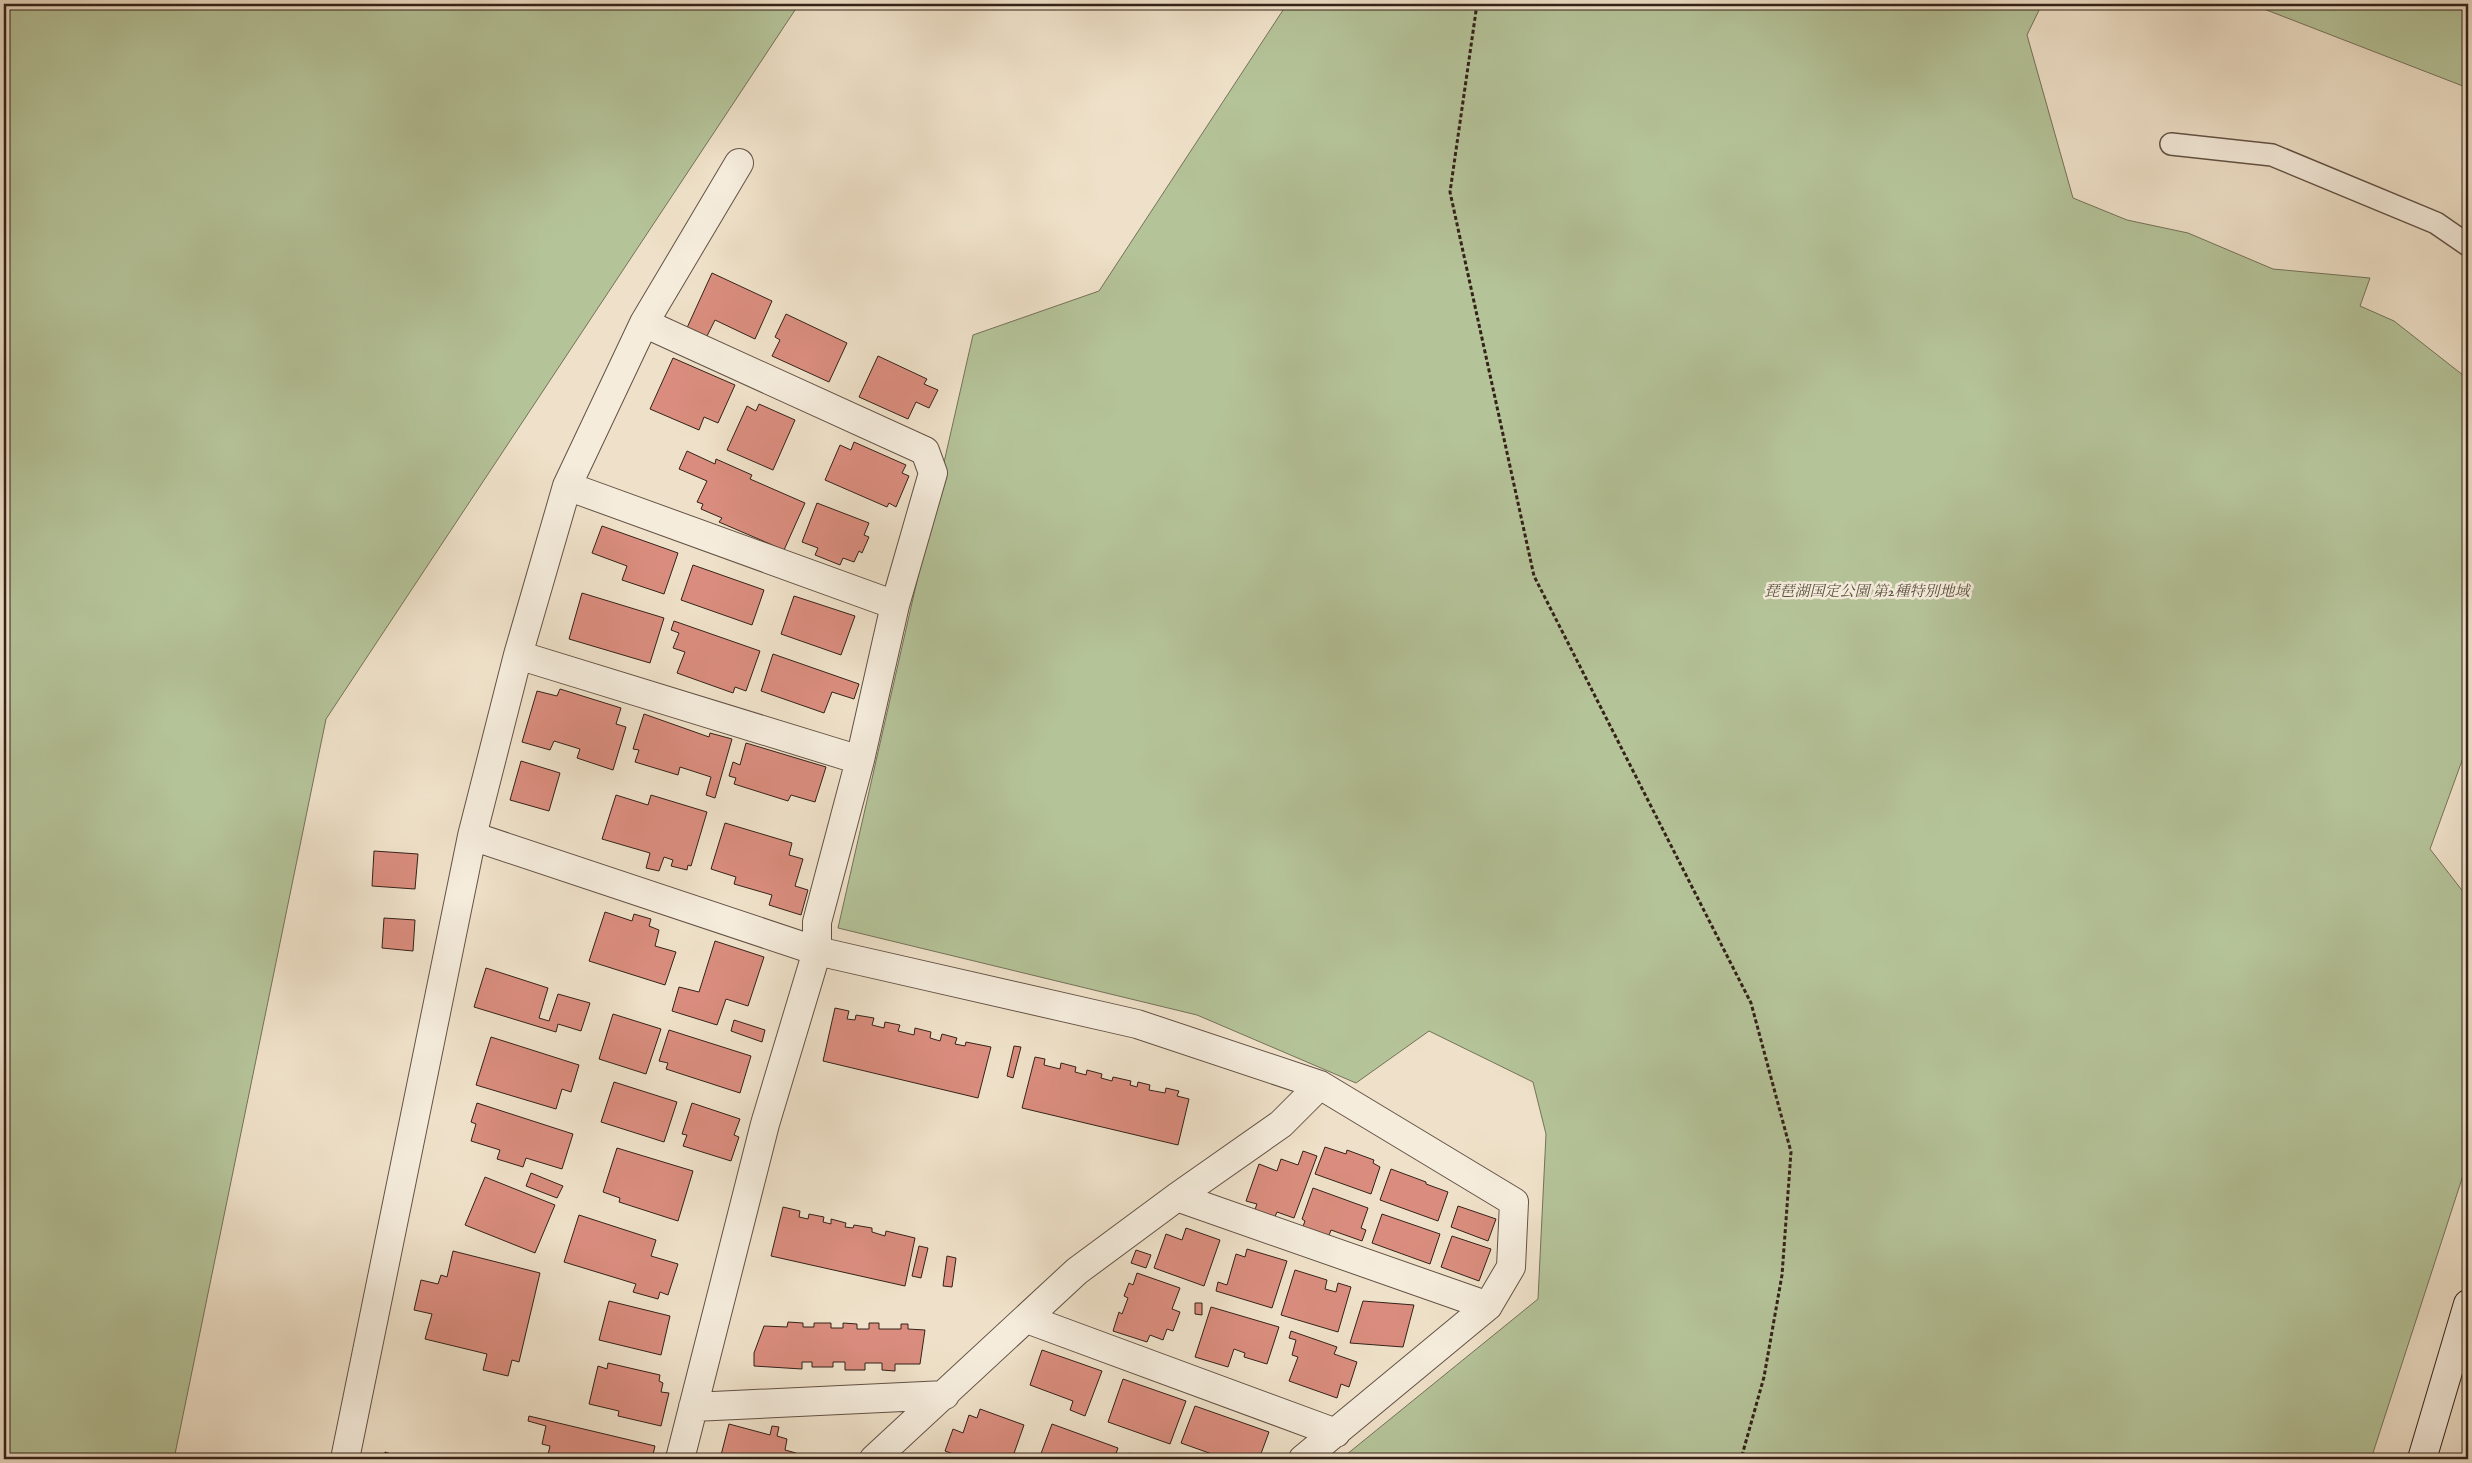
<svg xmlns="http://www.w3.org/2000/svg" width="2472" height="1463" font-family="'IM FELL English','Noto Serif JP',serif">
	<rect width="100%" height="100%" fill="#efe1c9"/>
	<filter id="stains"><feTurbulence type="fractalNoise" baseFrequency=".004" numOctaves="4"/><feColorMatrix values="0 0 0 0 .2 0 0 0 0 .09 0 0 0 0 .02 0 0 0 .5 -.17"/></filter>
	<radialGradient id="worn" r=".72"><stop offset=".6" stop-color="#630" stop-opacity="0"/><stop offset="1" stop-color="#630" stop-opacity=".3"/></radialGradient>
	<path fill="#b5c399" stroke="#747259" d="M4,4H799L326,719L174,1459H4Z
		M1287,4H2042L2027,35L2073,198L2127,220L2188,233L2273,269L2370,278L2360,306L2394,321L2468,379V744L2430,849L2468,898V1160L2371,1459H1341L1538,1299L1546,1134L1533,1082L1429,1031L1356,1083L1197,1015L838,928L973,335L1099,291Z
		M2251,4H2468V88Z"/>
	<path fill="#da8d7e" stroke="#342219" d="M712,273L772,301L755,339L715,320L706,338L686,330Z
		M786,314L847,343L829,382L772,356L780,340L775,337Z
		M878,356L927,379L924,384L938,390L929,408L916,402L908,419L859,397Z
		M673,358L735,385L718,423L704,417L699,430L650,409Z
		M759,404L795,420L773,470L727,450L747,406L756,411Z
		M854,442L906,465L902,473L909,476L896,507L889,503L887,507L825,480L840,445L851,450Z
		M687,451L715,464L716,459L752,475L750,479L805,503L784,550L719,522L722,518L701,509L703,504L697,502L707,481L679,469Z
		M817,503L869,523L864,535L869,537L862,553L859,551L854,562L843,558L840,565L815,555L818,548L802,542Z
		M602,526L678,553L664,594L622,580L627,566L592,553Z
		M693,565L764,590L752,625L681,600Z
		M582,593L664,618L650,663L569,639Z
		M794,596L855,616L841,655L781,634Z
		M674,621L760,651L746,691L735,687L733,693L677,673L685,652L673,648L679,633L671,630Z
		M773,654L859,684L854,699L832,692L824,713L761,691Z
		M560,689L621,708L616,724L626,727L613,770L577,758L580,749L554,741L550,750L522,742L537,691L557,696Z
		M644,714L709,737L710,733L732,739L715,798L706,795L711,777L680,767L678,775L635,762L639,750L633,749Z
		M746,743L826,767L815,802L791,795L788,801L734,784L736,778L729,776L733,762L740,765Z
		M521,761L560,773L549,811L510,800Z
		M616,795L648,805L651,795L707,812L691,866L688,865L687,870L671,866L673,860L664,857L659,871L646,868L650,853L602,839Z
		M725,823L792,843L789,855L803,859L795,886L808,890L801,915L769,905L772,895L734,884L736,877L711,869Z
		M374,851L418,854L415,889L372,886Z
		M605,912L632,921L634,914L651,919L649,926L659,930L655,946L676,952L665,985L589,961Z
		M384,918L415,920L413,951L382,948Z
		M715,941L764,957L748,1006L726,999L717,1025L672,1011L679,987L699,992Z
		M486,968L548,988L539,1018L549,1021L558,994L590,1003L581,1031L558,1024L556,1032L474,1007Z
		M835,1008L849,1011L847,1019L855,1020L856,1015L874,1018L872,1025L884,1028L885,1022L900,1025L898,1031L914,1035L915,1028L931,1032L930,1038L940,1041L942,1034L957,1038L955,1044L965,1046L966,1042L991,1047L978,1098L823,1061Z
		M613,1014L661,1029L646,1074L599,1059Z
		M734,1020L765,1030L762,1042L731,1031Z
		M669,1030L751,1056L740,1093L666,1069L668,1063L659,1061Z
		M491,1037L579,1065L571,1092L562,1089L556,1109L476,1085Z
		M1014,1046L1021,1047L1013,1078L1007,1076Z
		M1035,1057L1045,1059L1044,1065L1060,1069L1061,1063L1076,1067L1075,1072L1086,1075L1087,1070L1102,1074L1101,1078L1112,1081L1113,1077L1131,1081L1130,1085L1137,1087L1138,1082L1150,1085L1149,1090L1165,1093L1166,1088L1179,1091L1177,1096L1189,1099L1178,1145L1022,1108Z
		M614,1082L677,1102L664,1142L601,1122Z
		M477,1103L573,1134L562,1169L526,1158L523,1167L497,1159L500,1150L471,1141L476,1124L471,1122Z
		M692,1103L740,1119L734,1135L739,1137L731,1161L683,1146L687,1135L682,1134Z
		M1325,1147L1346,1154L1347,1150L1374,1160L1373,1163L1380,1167L1371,1194L1315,1174Z
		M617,1148L693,1171L678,1221L619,1202L620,1198L603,1192Z
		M1303,1151L1317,1156L1294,1218L1277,1212L1274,1219L1254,1212L1257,1204L1246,1201L1259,1164L1277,1171L1281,1159L1298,1165Z
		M1391,1169L1426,1182V1184L1448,1192L1438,1221L1380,1200Z
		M531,1173L563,1186L557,1198L526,1186Z
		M485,1177L555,1205L535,1253L465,1225Z
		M1313,1188L1368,1208L1361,1228L1366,1230L1362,1241L1331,1230L1328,1238L1302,1229L1305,1221L1302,1219Z
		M1458,1206L1496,1219L1488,1241L1451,1227Z
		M783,1207L800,1211L799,1217L808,1219L809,1214L824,1217L823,1222L831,1224V1219L846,1223L845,1227L853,1228L854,1225L872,1228V1232L885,1236L886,1231L915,1238L905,1286L771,1256Z
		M1382,1214L1440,1234L1430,1264L1372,1243Z
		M579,1215L656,1240L651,1256L678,1264L668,1295L660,1292L658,1299L633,1292L636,1284L564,1262Z
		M1186,1228L1220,1240L1204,1286L1154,1268L1166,1234L1182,1240Z
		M1452,1236L1491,1249L1479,1281L1441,1267Z
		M919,1246L928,1248L921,1278L912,1276Z
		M1247,1249L1287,1261L1272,1308L1216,1291L1218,1282L1227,1285L1236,1254L1245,1257Z
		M1136,1250L1151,1255L1146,1268L1131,1263Z
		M453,1251L540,1273L519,1362L512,1360L508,1376L483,1370L487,1354L425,1339L432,1314L414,1310L421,1280L438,1284L441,1275L447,1277Z
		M947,1256L956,1258L952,1287L943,1286Z
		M1295,1270L1327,1280L1325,1289L1336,1292L1338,1283L1351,1287L1338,1332L1281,1315Z
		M1137,1273L1180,1288L1172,1309L1180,1312L1173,1331L1167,1329L1163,1340L1150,1335L1147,1342L1113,1331L1119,1312L1122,1314L1128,1298L1124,1296L1129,1283L1133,1285Z
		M609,1301L670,1316L661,1355L599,1340Z
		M1363,1301L1414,1305L1403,1347L1350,1343Z
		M1195,1303H1202V1315L1195,1314Z
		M1211,1307L1279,1327L1267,1364L1244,1357L1245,1353L1234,1349L1228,1367L1195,1357Z
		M788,1322L803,1323V1327H814V1323H831V1328H843V1323L857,1324V1329H869V1323H879V1329H901V1324H908V1329L925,1330L920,1364H895V1371L882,1370V1363H865V1370H845V1362H833V1367H812V1362H802V1369L754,1366V1353L764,1326L787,1327Z
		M1291,1331L1337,1347L1334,1354L1357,1362L1349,1387L1341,1384L1337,1398L1289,1381L1298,1357L1292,1355L1296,1340L1289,1338Z
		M1042,1350L1102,1371L1085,1416L1070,1410L1073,1401L1030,1385Z
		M608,1363L660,1375L659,1381L663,1383L661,1392L669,1393L661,1426L618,1416L619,1411L589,1404L598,1366L607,1369Z
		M1123,1379L1186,1401L1170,1444L1108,1422Z
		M1195,1406L1269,1432L1259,1459H1226L1181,1443Z
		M980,1409L1024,1425L1012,1459L1002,1456L1001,1459H967L945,1451L953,1429L963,1433L969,1415L977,1418Z
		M529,1416L655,1446L652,1459H547L550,1446L542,1444L546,1426L528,1421Z
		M729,1424L770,1435L772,1426L779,1427L777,1436L787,1439L785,1450L796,1453L795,1459H720Z
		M1052,1424L1118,1448L1114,1459H1039Z
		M385,1452L394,1455L413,1459H383Z
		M1129,1453L1147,1459H1126Z"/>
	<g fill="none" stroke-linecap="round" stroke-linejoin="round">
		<defs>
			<path id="service" d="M2171,144L2272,155L2436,223L2468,245"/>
			<path id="minor" d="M567,486L895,605
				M518,655L860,760
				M472,836L817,951V922L860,760L895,605L933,473L925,451L644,323
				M1177,1197L1488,1306
				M1027,1319L1336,1433
				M693,1407L945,1395
				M345,1459L472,836L518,655L567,486L644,323L739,163
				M680,1459L765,1124L817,951L1137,1024L1320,1085L1514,1202L1511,1267L1488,1306L1303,1459
				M874,1459L1077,1271L1177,1197L1281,1124L1320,1085"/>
			<path id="secondary" d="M2422,1459L2468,1304"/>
		</defs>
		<use href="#service" stroke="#635245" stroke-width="24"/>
		<use href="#minor" stroke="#635245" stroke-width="30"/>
		<use href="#secondary" stroke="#342219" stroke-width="30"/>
		<path stroke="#342219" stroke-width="3" stroke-dasharray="4 2.5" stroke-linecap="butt" d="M1477,4L1450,192L1534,576L1751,1003L1791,1152L1782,1275L1764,1377L1741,1459"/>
		<use href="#service" stroke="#f5ecdc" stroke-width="21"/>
		<use href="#minor" stroke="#f5ecdc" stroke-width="28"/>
		<use href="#secondary" stroke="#f5ecdc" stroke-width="28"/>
	</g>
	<g text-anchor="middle" stroke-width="5" stroke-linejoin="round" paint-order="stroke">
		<g font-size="15" font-style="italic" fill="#5b523f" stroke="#f5ecdc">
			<text x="1867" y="596">琵琶湖国定公園 第2種特別地域</text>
		</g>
	</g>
	<rect width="2472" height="1463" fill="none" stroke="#efe1c9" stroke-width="20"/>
	<rect x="5" y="5" width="2462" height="1453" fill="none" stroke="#342219" stroke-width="2.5"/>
	<rect x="10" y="10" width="2452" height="1443" fill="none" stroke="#342219"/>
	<rect width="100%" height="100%" filter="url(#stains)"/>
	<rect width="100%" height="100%" fill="url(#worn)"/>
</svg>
